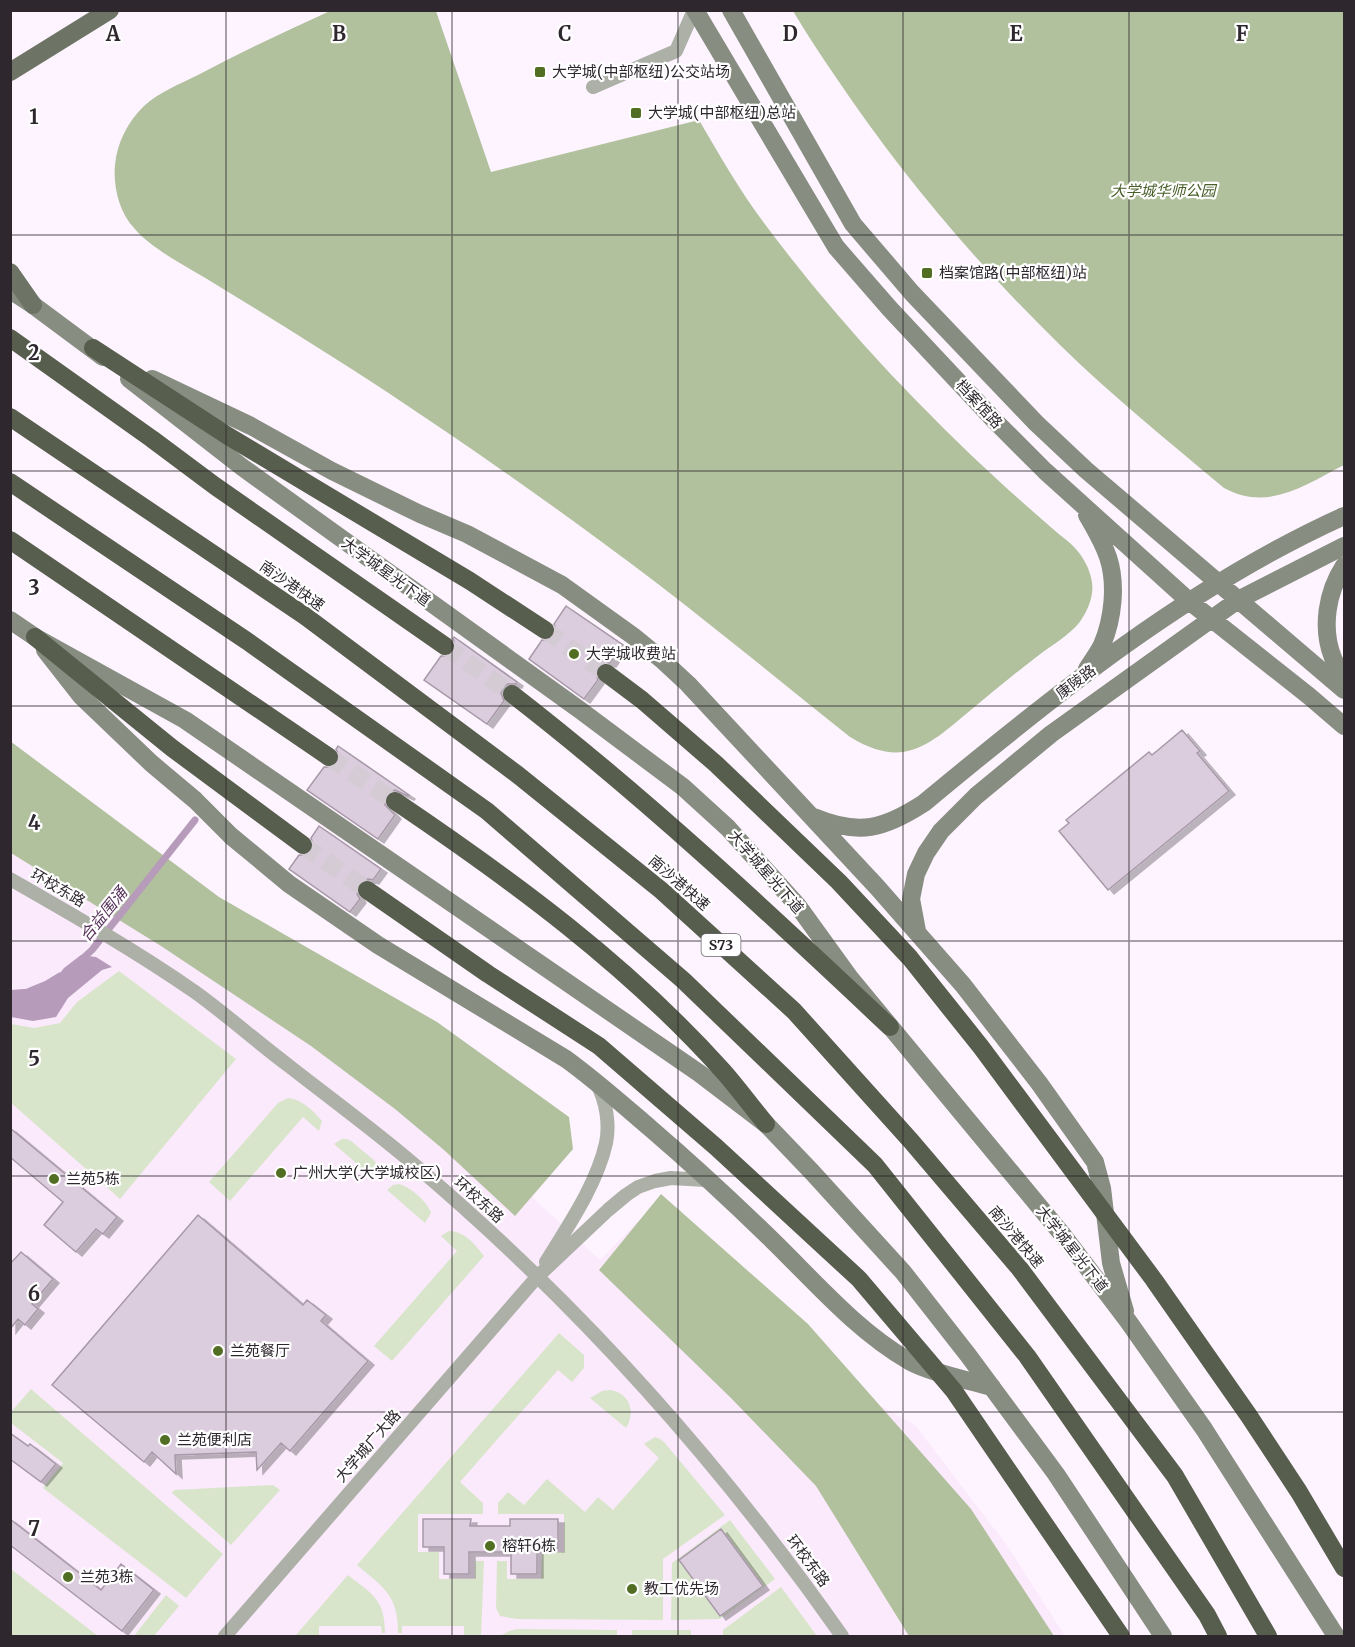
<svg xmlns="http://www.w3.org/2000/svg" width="1355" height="1647" font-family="Merriweather,'Noto Sans SC',serif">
	<defs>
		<filter id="shadow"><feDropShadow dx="6" dy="4" stdDeviation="0" flood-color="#0004"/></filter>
	</defs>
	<rect width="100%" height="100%" fill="#fef4ff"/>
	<path fill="#fbeafc" d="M10,741L219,897L437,1022L569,1117L573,1149L532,1197L600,1260L640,1219L857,1393L915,1425L1006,1544L1065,1636H11Z"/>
	<path fill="#d9e5cb" d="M119,971L236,1059L120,1199L10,1102L11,1024L34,1028L60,1023L77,1002Z
		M288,1098C301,1099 314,1111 322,1121L319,1131L303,1117L230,1201L209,1182L278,1103Z
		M342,1139H347L351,1141L375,1161L377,1169L372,1177L334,1144Z
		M399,1184C410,1187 428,1202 431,1213L425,1223L387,1190L393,1185Z
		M449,1231C464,1231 475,1244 484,1256L392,1361L374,1346L457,1251L441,1236Z
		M559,1333L584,1355V1368L572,1382L558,1370L460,1482L483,1503V1514H418V1552H439V1579H475V1561H484L481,1636H464V1626H402V1633H398C398,1595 384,1588 357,1565Z
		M31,1389L223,1554L186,1598L43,1488L63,1463L11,1423V1412Z
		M610,1390C630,1393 636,1412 626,1428L590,1398L602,1391Z
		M655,1437L660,1439L664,1442L725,1515L663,1559V1620L517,1619L500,1616L496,1608L497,1561H507V1579H541L542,1552H564V1514H498V1503L508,1492L524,1505L547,1479L585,1512L598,1497L613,1510L659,1458L644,1444Z
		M273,1485L280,1490L231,1545L172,1493L174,1490Z
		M730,1520L775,1579L720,1619L671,1620L672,1563Z
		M11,1569L98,1636H11Z
		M348,1575C372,1594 385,1599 385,1633H382L381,1626H319V1636H295Z
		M781,1587L817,1636H723V1630Z
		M166,1595L179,1606L154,1636H134Z
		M517,1629L617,1630V1636H500L509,1631Z
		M632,1630H691V1636H632Z"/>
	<path fill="#b1c19d" d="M330,11H436L491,172L699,120C720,156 740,191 764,223C834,317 914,403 1000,482C1017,498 1035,513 1053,529C1062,537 1073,544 1080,554C1088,565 1094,580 1092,593C1091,603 1085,615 1079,623C1068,636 1052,645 1039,655C1014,674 990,694 966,714C926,748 901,768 850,737C786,686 723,634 658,584C570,517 479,453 387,392C332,356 276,321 220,287C194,270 153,251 134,228C119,212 113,186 115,165C117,143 128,121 144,106C159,92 180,84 198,75C241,52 286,31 330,11Z
		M793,11H1344V465C1305,485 1268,512 1224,488C1168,441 1111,395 1059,344C975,262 900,173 835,76C820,54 806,33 793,11Z
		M10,741L219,897L437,1022L569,1117L573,1149L515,1216L444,1150L395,1109L311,1046L161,946L11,853Z
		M661,1194L808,1324L971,1509L1054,1636H909L816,1486L731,1398L599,1270Z"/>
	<path fill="#b79bba" d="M81,955L96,957L112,967L102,970L68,998L56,1017L33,1021L11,1017V990L49,987L64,968Z"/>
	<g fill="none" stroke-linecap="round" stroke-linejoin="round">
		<path stroke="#b79bba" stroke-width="7" d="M81,960L92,950L195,820
			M30,991L47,984L60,976"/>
	</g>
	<path fill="#dccdde" stroke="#a899a9" stroke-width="1.5" filter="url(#shadow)" d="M566,606L623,645L610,663L602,662L597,667L595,672L598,680L584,699L529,659L542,640H550L554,637L556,630L554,624Z
		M454,637L517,682L516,684H507L503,688L501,693L504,701L487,724L424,680L441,656H449L454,653L456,646L453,639Z
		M1182,730L1200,751L1197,753L1229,791L1108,890L1059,831L1069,823L1066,820L1149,752L1152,755Z
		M338,746L409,795L408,796L395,790L390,791L386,794L384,800L385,805L395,815L378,839L307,790L324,767H333L338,764L340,757L336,749Z
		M319,826L381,869L373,880L369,879L363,880L358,883L356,890L357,894L360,899L350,912L289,869L299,855H307L312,851L314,846L311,838Z
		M10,1128L117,1217L103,1234L96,1229L76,1252L44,1225L63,1202L10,1157Z
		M198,1215L303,1305L307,1300L326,1315L321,1321L368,1361L290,1451L281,1443L257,1470L256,1452L175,1455L176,1474L152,1452L144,1462L52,1385Z
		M21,1252L53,1279L32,1304L38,1309L25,1325L18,1319L10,1329V1264Z
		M10,1433L28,1446L30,1444L56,1464L41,1482L10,1459Z
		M10,1519L101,1590L121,1564L154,1590L122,1631L10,1545Z
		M423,1519H471L470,1526H510V1519H558V1548L537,1547V1574H511V1552H469V1574H444V1547H423Z
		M721,1529L763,1586L720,1616L679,1560Z"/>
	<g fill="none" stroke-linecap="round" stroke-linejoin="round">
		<path stroke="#d4cbd5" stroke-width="18" stroke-dasharray="18 9" stroke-linecap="butt" d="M545,630L606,673
			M445,646L512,694
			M329,757L395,801
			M303,845L367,890"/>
		<path stroke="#acb0a7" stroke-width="14" d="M593,87L676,51L694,10
			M10,879C73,915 136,951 195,992C227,1015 257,1042 289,1066C330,1098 371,1128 410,1161C574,1299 719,1461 842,1636
			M546,1262C568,1226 597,1184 606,1143C610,1124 606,1101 597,1084
			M225,1636L537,1277L608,1210L626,1195L638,1187L655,1181L671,1178L705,1180L712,1183"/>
		<path stroke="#878d80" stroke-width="18" d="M695,10L836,247L890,309L996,422L1045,471L1189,601L1309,696L1344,726
			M731,10L853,224L912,293L1036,423L1086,470L1344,690
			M10,290L33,305L103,357
			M129,379L242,467L580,710L683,787L728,828L798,906L850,978L1062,1234L1128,1321L1204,1429L1336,1636
			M152,379L251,426L332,471L420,514L467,534L562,585L633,636L661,659L688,684L877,887L963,985L1039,1083L1095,1162L1102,1188L1111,1263L1125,1311
			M1087,515C1095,529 1103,542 1108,557C1117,584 1113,619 1102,645C1098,653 1092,661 1087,669
			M1344,566C1327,592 1321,628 1333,658C1336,665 1341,672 1344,679
			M10,620L35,637L185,720L699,1073L766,1124L812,1172L903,1272L968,1355L1056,1474L1163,1636
			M45,650L81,696L151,763L195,800L231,836L289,884L378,945L566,1059C595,1080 622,1104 650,1128C692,1164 733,1202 773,1241C816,1283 857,1331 909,1361C931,1373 968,1380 992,1387
			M814,817C859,836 884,829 924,803C1054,695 1189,586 1344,516
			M917,931L911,899L916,874L926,853L941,831L976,796L1051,734L1238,600L1344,546"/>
		<path stroke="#6d7465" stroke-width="18" d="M10,72L110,10
			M10,272L33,305"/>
		<path stroke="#575e4d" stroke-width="18" d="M10,338L152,439L215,486L445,646
			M93,348L228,436L470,581L545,630
			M10,417L305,616L518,775L662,891L794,1011L911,1141L1020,1269L1175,1476L1268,1636
			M10,482L247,641L487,811L683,980L875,1165L1027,1356L1207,1615L1218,1636
			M10,540L329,757
			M35,637L172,748L303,845
			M606,673L642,700L716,764L839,882L910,958L981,1047L1154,1280L1249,1416L1299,1492L1344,1568
			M512,694C645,797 768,912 890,1027
			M395,801C512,880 628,965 723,1071C738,1088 751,1106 766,1124
			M367,890L488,974L599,1046L716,1147L859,1279L954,1391L1121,1636"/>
	</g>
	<path fill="none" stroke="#2e282e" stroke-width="1.5" stroke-opacity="0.55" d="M226,10V1636M452,10V1636M678,10V1636M903,10V1636M1129,10V1636M10,235H1344M10,471H1344M10,706H1344M10,941H1344M10,1176H1344M10,1412H1344"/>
	<g fill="#526e23" stroke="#fff" stroke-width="2">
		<rect x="534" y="66" width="12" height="12" rx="3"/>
		<rect x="630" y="107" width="12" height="12" rx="3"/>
		<rect x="921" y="267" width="12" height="12" rx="3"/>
		<circle cx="574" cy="654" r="6"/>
		<circle cx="281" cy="1173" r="6"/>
		<circle cx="54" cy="1179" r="6"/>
		<circle cx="218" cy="1351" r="6"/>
		<circle cx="165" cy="1440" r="6"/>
		<circle cx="490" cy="1546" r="6"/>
		<circle cx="68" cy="1577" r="6"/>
		<circle cx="632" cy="1589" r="6"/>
	</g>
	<g text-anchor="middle" stroke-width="4.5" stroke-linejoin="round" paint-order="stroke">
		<rect fill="#fff" stroke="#6d686d" stroke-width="1.5" x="701.5" y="934" width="39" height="22" rx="4.5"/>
		<g font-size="14" font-weight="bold" fill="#2e282e">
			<text x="721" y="950">S73</text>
		</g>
		<g font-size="15" fill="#2e282e" stroke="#fff" text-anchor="start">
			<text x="552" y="77">大学城(中部枢纽)公交站场</text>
			<text x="648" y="118">大学城(中部枢纽)总站</text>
			<text x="939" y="278">档案馆路(中部枢纽)站</text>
			<text x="586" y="659">大学城收费站</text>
			<text x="293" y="1178">广州大学(大学城校区)</text>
			<text x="66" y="1184">兰苑5栋</text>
			<text x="230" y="1356">兰苑餐厅</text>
			<text x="177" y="1445">兰苑便利店</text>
			<text x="502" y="1551">榕轩6栋</text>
			<text x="80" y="1582">兰苑3栋</text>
			<text x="644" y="1594">教工优先场</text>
		</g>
		<g font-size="15" font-style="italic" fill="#485e28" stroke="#fff">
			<text x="1163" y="196">大学城华师公园</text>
		</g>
		<g font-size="15" fill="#2e282e" stroke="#fff">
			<text transform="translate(979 404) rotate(47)" y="5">档案馆路</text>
			<text transform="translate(386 572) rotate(36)" y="5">大学城星光下道</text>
			<text transform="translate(292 586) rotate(35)" y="5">南沙港快速</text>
			<text transform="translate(1076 682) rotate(-37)" y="5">康陵路</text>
			<text transform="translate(766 872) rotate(49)" y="5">大学城星光下道</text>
			<text transform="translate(679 883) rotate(41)" y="5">南沙港快速</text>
			<text transform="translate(58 888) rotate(30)" y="5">环校东路</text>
			<text transform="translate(479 1200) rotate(42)" y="5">环校东路</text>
			<text transform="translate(1016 1237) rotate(50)" y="5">南沙港快速</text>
			<text transform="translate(1072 1249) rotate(52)" y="5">大学城星光下道</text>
			<text transform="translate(368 1446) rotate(-49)" y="5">大学城广大路</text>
			<text transform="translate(808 1561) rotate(53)" y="5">环校东路</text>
		</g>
		<g font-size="16" font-style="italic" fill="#58325c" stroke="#fff">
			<text transform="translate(103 914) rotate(-51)" y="6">合益围涌</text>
		</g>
	</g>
	<g font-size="20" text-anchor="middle" font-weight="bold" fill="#2e282e" stroke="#fff" stroke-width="4.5" stroke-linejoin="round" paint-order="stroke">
		<text x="113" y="41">A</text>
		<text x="339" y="41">B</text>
		<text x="565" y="41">C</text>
		<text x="790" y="41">D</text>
		<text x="1016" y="41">E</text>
		<text x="1242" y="41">F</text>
		<text x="34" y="124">1</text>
		<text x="34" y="360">2</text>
		<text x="34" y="595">3</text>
		<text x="34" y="830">4</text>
		<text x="34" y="1066">5</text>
		<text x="34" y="1301">6</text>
		<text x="34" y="1536">7</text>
	</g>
	<rect width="1355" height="1647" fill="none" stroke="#2e282e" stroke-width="24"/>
</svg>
